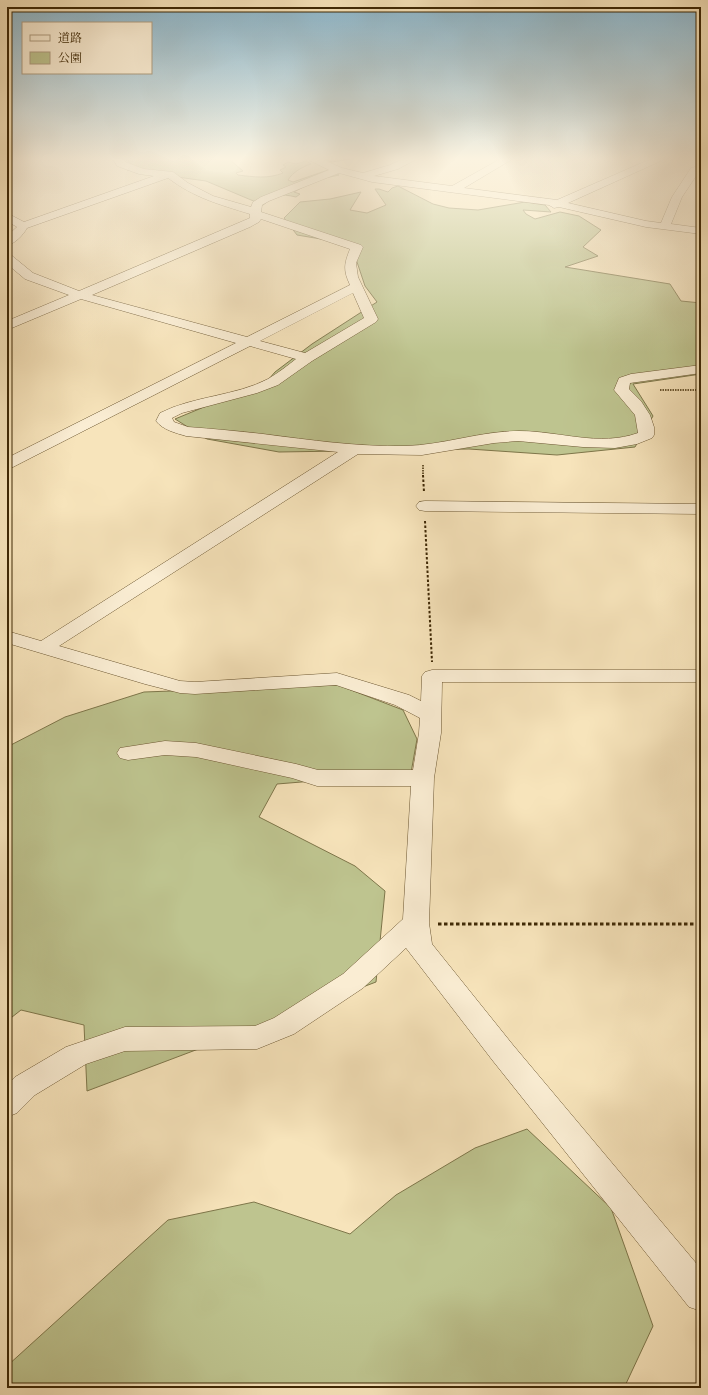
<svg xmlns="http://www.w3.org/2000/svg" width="708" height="1395" font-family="'Old Standard TT','Noto Serif JP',serif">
	<rect width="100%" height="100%" fill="#f7e4bb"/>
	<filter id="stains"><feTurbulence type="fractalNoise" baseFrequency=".005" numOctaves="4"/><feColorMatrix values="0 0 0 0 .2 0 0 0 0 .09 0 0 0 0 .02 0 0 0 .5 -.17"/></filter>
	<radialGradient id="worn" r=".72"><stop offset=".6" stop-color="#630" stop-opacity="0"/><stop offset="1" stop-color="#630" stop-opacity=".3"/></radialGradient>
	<path fill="#bec48f" stroke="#7e764a" d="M121,158H194V159L230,160L243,171L236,173L238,175C254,177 268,179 283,173L280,170L286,167L283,165L288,162L296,164L306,161L311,164C302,167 293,172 288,180L293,182L328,170L339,175L316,180L294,192L300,194L296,197C279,193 276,195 263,205L206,181L127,170Z
		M398,186L433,204L449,208L478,210L525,202L545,205L551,212L523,210L526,214L535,219L560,212L579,216L601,230L583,247L598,256L565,267L670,284L681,301L701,303V374L633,384L653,416L635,447L557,455L469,449L279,452L207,439L175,419L221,400L261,388L275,372L312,344L377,302L365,286L351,244L297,235L284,218L300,202L330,199L361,192L350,210L367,213L386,205L375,189H379L388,192L392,188Z
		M338,685L403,710L417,739L411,773L277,784L259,817L355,866L385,891L376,982L87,1091L84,1025L21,1010L7,1021V747L65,717L144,692Z
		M527,1129L611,1208L653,1326L624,1388H7V1366L168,1220L254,1202L350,1234L396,1195L475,1148Z"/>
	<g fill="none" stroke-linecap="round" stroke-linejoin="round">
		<defs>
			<path id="minor" d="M113,158H123L125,162L144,169L173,172L188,183L213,196L251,207L253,202L261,197L329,170L309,160L307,158H319L342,168L363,173L390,165L405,158H417L415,160L398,169L374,176L452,186L502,158H513L511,160L464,188L557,200L653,158H665L663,160L568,203L646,221L661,223L672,197L691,168L695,167L700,170L682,197L671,224L701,228V234L646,227L559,207L554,208L549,205L372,182L339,173L269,201L262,205L261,212L361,245L363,247L356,263L358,277L378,319L376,322L312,361L278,385L257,393L182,413L172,418L174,422L188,427C213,429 238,431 263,434C310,440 358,447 405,446C444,445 481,431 519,431C559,431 599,447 638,433L635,415L614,390L619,378L631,374L701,365V373L630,383L629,389L641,401L650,415L654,427V435L652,438L637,444L615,448L583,447L518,441L494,443L422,455L358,454L59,646L180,681L195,682L337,673L409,695L421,701L422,676L425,672L432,670H701V682H442L441,733L434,778L429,923L432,944L513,1045L701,1269V1311L689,1307L493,1061L406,948L363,988L294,1034L257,1049L125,1051L86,1064L35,1095L17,1113L7,1117V1085L15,1077L66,1047L125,1027L255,1026L274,1018L343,974L403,919L411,786H317L292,778L196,757L165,755L128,760L120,758L117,753L120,748L165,741L196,743L296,764L318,770H413L419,733L420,718L395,705L336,685L195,694L180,693L145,684L7,643V631L41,641L338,452L186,436C176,433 163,430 156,421L160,413C193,396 236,396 268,379C278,373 287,366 296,359L250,346L13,467L7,469V458L236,343L81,299L7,330V321L69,295L25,279L7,264V254L11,255L33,273L79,291L250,218V214C218,204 195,198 168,178L27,228C23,235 15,244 7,245V236L17,227L7,221V213L24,222L154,176L139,174L117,166ZM261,219L350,249C344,264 343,270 350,285L247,337L92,295L250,227L259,222ZM353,293L364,318L305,353L260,341Z
				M425,501L701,504V514L425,511L419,510L416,506L419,502Z"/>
		</defs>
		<use href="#minor" stroke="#6c5732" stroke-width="1"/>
		<path stroke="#3e2805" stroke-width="1.5" stroke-dasharray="1.5 1" stroke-linecap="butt" d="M660,390H701
			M423,465V476"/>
		<path stroke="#3e2805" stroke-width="2" stroke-dasharray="2.5 2" stroke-linecap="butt" d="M423,475L424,492
			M425,521L432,662"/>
		<path stroke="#3e2805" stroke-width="3" stroke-dasharray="3.5 2.5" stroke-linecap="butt" d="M438,924H701"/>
		<use href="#minor" fill="#faedd3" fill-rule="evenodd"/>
	</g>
	<path fill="#c18a68" stroke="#3e2805" d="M324,158H356L331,162Z"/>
	<path fill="#9d7055" stroke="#3e2805" d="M331,158H356L331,162Z"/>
	<linearGradient id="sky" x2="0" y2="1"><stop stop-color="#8ab8d0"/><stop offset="0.45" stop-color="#fbf3e0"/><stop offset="1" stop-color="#fbf3e0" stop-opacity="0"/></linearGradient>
	<rect width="708" height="353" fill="url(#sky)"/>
	<rect width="708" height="1395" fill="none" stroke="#f7e4bb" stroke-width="24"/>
	<rect x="8" y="8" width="692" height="1379" fill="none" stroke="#3e2805" stroke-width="2"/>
	<rect x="12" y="12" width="684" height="1371" fill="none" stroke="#3e2805"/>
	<rect x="22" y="22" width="130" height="52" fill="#faedd3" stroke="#af9e81"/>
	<rect x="30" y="35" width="20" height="6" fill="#faedd3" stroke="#af9e81"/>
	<text x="58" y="42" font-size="12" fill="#3e2805">道路</text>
	<rect x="30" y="52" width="20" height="12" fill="#bec48f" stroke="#af9e81"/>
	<text x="58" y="62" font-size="12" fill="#3e2805">公園</text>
	<rect width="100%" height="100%" filter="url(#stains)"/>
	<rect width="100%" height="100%" fill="url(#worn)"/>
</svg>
